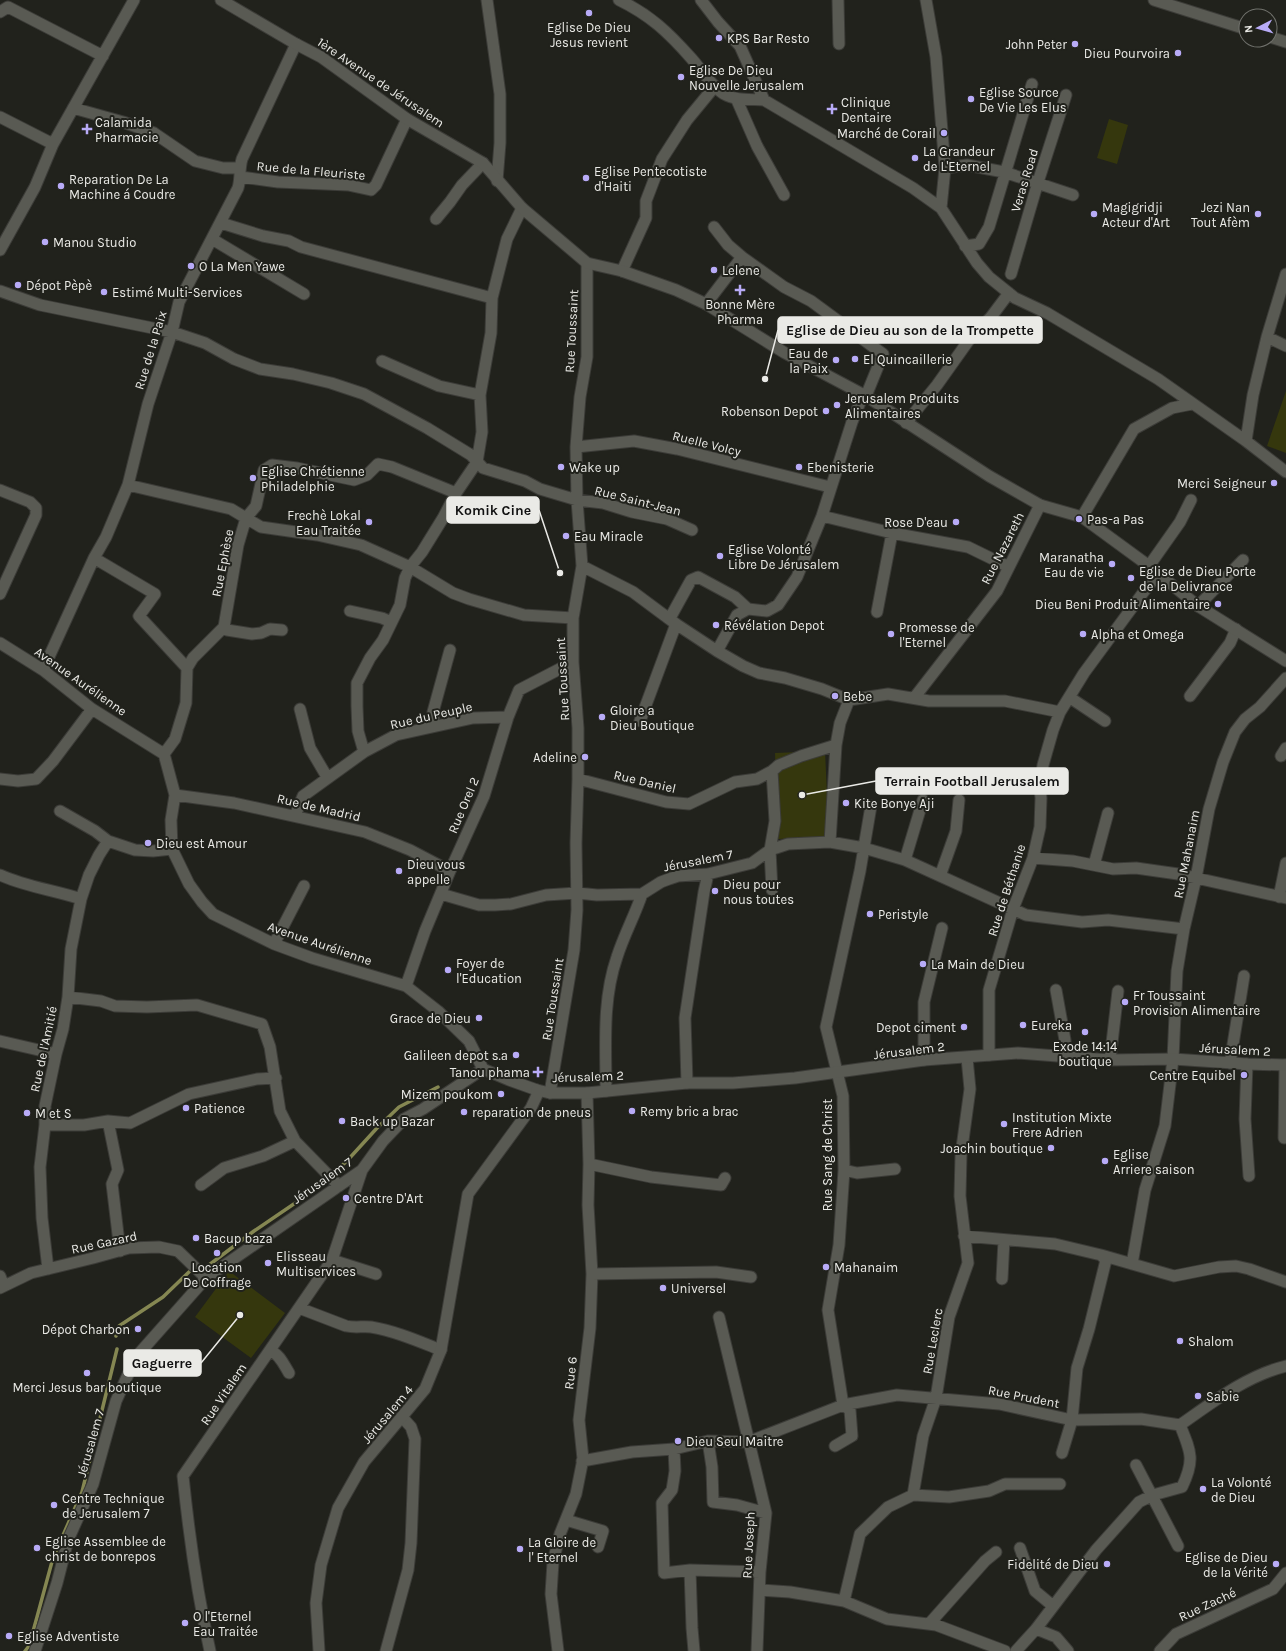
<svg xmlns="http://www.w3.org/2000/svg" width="1286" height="1651" font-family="Karla,sans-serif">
	<rect width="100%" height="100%" fill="#21221c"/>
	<path fill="#35370d" d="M1109,119L1128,125L1117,164L1097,158Z
		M1286,391V453L1267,446Z
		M825,751L829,837L778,839L775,753Z
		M229,1271L285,1313L251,1358L195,1317Z"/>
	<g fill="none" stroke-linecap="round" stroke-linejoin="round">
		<path stroke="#858752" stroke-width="3.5" d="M116,1336L119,1326L163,1297L190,1271L193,1269L205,1268L254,1231L307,1195L346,1162L377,1128L399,1107L438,1087
			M25,1651L29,1646L37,1617L53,1558L82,1492L117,1349"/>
		<defs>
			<path id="minor" d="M487,0L500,94V143L497,181
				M619,0C650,15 668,32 691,58C701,69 711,86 724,94C736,101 751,99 764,100L913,188L941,208L977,263L989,277L1015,298L1047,313L1158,379L1246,441L1286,472
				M701,0L718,22L740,46L764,100
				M838,0L839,44
				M926,0L936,57L945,168L941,208
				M1154,0L1246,29
				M0,12L8,7L103,56
				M1270,37L1286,42
				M736,98L757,146L784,195
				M73,108L123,122L154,133L195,161L223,168H239
				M0,117L53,144
				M945,168L967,165L1004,172L1073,195
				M241,177L278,182L348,185L371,190L376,185L407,119
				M436,219L450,202L462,185L483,163
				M221,223L263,236L289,241L301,247L492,298
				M714,227L728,245L742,257
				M212,239L304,294
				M965,246L979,244L989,227L1032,84
				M0,250L35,187L53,144L134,0
				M622,271L646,218V201L662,159L687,120L715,86
				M1011,274L1038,182L1066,95
				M0,291L40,305L172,332L205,343L234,359L260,369L293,374L331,383L364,394L427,428L471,455L483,468L525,481L540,489L577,500L603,503L632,512L667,519L692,530
				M706,304L742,257L784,287L811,301L883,354L866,396
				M1267,337L1286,346
				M382,361L439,386L480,395
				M906,423L937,385L969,340L991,317L1009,293
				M1246,441L1253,395L1267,337L1286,274
				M576,447L634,441L677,449L830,487
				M128,485L231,509L261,527L317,535L361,545L410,567L453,593L469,599L524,615L573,618
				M0,490L30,502L36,508V515L0,594
				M822,516L892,533L968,547L1009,567
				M1082,517L1134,429L1172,408L1192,404
				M94,558L155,594L139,616L187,668
				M582,566L633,592L676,624L717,651L743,666L759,673L785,678L822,689L849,700L888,694L929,701H1005L1060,712
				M1149,566L1180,522L1191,500
				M1198,606L1243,560
				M350,611L382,618L391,622
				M877,612L892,533
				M670,618L691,580L698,577L735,597L748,609L767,611L778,605L797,577L822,516L852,422L863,395
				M224,627L227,630L252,634L261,633L270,629L282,630
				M0,643L43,670L92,709L164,754L175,795L171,820L172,849L189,884L202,902L213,914L274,944L312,958L406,986L438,1011L469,1041L483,1069L509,1080L537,1090
				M717,651L737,615L748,609
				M43,670L94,558L106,537L128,485L148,404L172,332L179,302L238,188C241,178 239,169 242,159L296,44
				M1190,696L1230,643L1236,629
				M1069,697L1105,721
				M914,698L997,591L1040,505
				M300,709L310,748L327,777
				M640,721L676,624
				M434,726L433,712L450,650
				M364,752L358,731L357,706V683L370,658L383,640L400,605L405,578L410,567L422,552L443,518L456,493L477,462L482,432L480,395L491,333L492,298L507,239L522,208
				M164,754L175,739L186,703L187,668L193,658L224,627L238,545L246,518L256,506L264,470L272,465L297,468L354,480L367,475L378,464L392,467L456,493
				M1281,756L1286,748
				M772,771L775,821L770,850L772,890
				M0,779L18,781L36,779L53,761L92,709
				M578,779L666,802L689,804L735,782L757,779L772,771L779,765L801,756L836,745
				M175,795L234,803L365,832L410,850L450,871
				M60,811L95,831L108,841L135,850L153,851L172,849
				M295,816L303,796L364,752L396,735L473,718L508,717
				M830,842L836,745L840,723L849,700
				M1033,858L1073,861L1113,869L1136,868L1178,874L1286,898
				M905,860L923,800
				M1094,865L1108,813
				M0,875C26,887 54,890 81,899
				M940,876L956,831L959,800
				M441,894L479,905H495L511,904L546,895L577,893L597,895L642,894L661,882L669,879L678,876L708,874L752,863L770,850L788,844L830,842L864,848L905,860L1026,915L1082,922L1108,920L1184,929
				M1279,897L1286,863
				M274,944L304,886
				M406,986L425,931L450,871L484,796L508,717L519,690L573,662
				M1056,990L1065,1040L1066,1057
				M68,997L101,1001L115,1006L147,1007L197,1005L262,1024L270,1047L280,1111L295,1141L339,1186
				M0,1041L56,1054
				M989,1055V990L1013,909L1033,858L1040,827L1041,798L1040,789L1043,765L1053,730L1060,712L1084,673L1148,586L1159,574
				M924,1060V1002L942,928
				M1110,1060L1118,991
				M1230,1063L1244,976
				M1247,1064L1245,1119L1249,1176
				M687,1083L685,1018L704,892L708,874
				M606,1091C606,1046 602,1000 617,957C624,935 635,915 642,894
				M550,1093L574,950L577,910L576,843L578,779V728L573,662V618L582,566L577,500L576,447L580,397L587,357V263
				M108,1121L118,1170L112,1184L120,1251
				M45,1125H84L108,1121L130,1123L189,1094L257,1079L276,1078
				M1284,1138L1285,1065
				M589,1164L651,1177L721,1185L725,1178
				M844,1170L857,1173L895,1169
				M201,1185L224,1168L263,1156L295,1141
				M964,1236L1055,1244L1101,1255L1174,1276L1219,1267L1236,1266L1249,1269L1286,1282
				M332,1260L376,1274
				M1132,1264L1145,1190L1165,1126L1173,1059L1177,971L1184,929L1196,878L1209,809L1223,762L1235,732L1245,719L1260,707L1286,678
				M48,1269L42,1218L40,1167L45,1125V1106L56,1054L63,1029L68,997L71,949L81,899L89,875L99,855L108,841
				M592,1274L716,1272L751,1277
				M0,1276L4,1286
				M1002,1279L1004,1240
				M0,1288L31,1273L93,1258L129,1248L159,1247L178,1251L206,1278
				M299,1308L346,1326C355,1328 363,1326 371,1327C395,1331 418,1341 441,1350
				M719,1317L766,1513L760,1572L757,1651
				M270,1351C279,1353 284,1365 289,1373
				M708,1441L712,1467L713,1502L737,1505L766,1513
				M835,1446L852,1436L850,1410L843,1405L828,1310L839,1245L844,1170L843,1096L826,1027L860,871L871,806
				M674,1449L675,1471L672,1490L662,1503L664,1573L690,1570
				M1062,1453L1072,1420L1077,1368L1089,1329L1106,1260L1101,1255
				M582,1461L632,1452L674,1449L708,1441L748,1442L843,1405L897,1395L999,1404L1072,1420L1141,1419L1180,1425C1213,1402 1246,1376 1286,1366
				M1136,1465L1178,1546
				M913,1495L949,1497L989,1491L1005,1484H1060
				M566,1520L603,1531L598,1547
				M1020,1548L1035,1591L1053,1606
				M760,1590L790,1592L844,1601L887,1619L936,1625L1005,1651
				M844,1601L860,1534L888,1507L913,1495L923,1436L936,1398L949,1317L968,1263L960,1196L961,1155L970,1089L967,1058
				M929,1624L985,1561L996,1552
				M1036,1629L1056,1637L1068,1651
				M35,1651L57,1583L68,1540L93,1484L116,1401L136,1357L206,1278L362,1170L383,1141L404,1119L423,1109L483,1069
				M210,1651C197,1593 189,1535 183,1476L332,1260L362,1170
				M386,1651L408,1570L411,1543L415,1439L411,1427L402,1417
				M558,1651L551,1594L553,1562L560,1534L576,1494L583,1459L579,1420L590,1328L592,1274L588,1205L589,1164L587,1093
				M694,1651L692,1628L690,1570L760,1572
				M1016,1651L1036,1629L1096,1550L1139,1502L1153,1495L1182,1487C1195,1460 1191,1452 1180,1425
				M1160,1651L1176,1634L1273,1589L1286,1573"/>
			<path id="tertiary" d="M221,0L296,44L321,57L407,119L483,163L522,208L587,263L622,271L676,290L706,304L785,353L866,396L989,476L1040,505L1082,517L1149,566L1198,606L1286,661
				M319,1651L316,1603L321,1565L338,1508L364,1462L425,1389L441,1350L468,1194L531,1108L537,1095V1090L550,1093H587L687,1083H733L795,1078L924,1060L1018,1053L1110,1060L1173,1059L1247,1064L1286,1065"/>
		</defs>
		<use href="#minor" stroke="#3c3c38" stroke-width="13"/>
		<use href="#tertiary" stroke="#3c3c38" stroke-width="13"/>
		<use href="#minor" stroke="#595a53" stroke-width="11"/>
		<use href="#tertiary" stroke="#595a53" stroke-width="11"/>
	</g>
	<g fill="#b8abf7" stroke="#21221c" stroke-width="1.5">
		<circle cx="589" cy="13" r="4"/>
		<circle cx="719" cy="38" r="4"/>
		<circle cx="1075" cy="44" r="4"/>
		<circle cx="1178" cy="53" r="4"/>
		<circle cx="681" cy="77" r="4"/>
		<circle cx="971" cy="99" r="4"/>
		<path d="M830 103h4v4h4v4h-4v4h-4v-4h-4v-4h4z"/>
		<path d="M85 123h4v4h4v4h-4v4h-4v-4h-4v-4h4z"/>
		<circle cx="944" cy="133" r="4"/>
		<circle cx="915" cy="158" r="4"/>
		<circle cx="586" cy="178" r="4"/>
		<circle cx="61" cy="186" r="4"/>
		<circle cx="1094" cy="214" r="4"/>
		<circle cx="1258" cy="214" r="4"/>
		<circle cx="45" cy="242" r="4"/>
		<circle cx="191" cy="266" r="4"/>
		<circle cx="714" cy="270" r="4"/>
		<circle cx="18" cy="285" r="4"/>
		<path d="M738 284h4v4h4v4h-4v4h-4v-4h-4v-4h4z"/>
		<circle cx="104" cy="292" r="4"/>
		<circle cx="855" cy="359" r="4"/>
		<circle cx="836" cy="360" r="4"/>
		<circle cx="837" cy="405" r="4"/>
		<circle cx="826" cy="411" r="4"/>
		<circle cx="561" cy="467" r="4"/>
		<circle cx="799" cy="467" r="4"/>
		<circle cx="253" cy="478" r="4"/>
		<circle cx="1274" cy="483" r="4"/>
		<circle cx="1079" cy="519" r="4"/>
		<circle cx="369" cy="522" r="4"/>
		<circle cx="956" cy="522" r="4"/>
		<circle cx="566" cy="536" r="4"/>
		<circle cx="720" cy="556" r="4"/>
		<circle cx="1112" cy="564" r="4"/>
		<circle cx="1131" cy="578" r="4"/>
		<circle cx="1218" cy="604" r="4"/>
		<circle cx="716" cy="625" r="4"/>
		<circle cx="891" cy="634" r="4"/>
		<circle cx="1083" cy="634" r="4"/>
		<circle cx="835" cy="696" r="4"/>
		<circle cx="602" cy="717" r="4"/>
		<circle cx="585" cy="757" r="4"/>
		<circle cx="846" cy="803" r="4"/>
		<circle cx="148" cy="843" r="4"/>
		<circle cx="399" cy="871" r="4"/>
		<circle cx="715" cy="891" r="4"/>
		<circle cx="870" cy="914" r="4"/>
		<circle cx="923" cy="964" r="4"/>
		<circle cx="448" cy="970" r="4"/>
		<circle cx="1125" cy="1002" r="4"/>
		<circle cx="479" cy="1018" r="4"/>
		<circle cx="1023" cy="1025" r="4"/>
		<circle cx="964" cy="1027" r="4"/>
		<circle cx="1085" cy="1032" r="4"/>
		<circle cx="516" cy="1055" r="4"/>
		<path d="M536 1066h4v4h4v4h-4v4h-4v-4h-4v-4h4z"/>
		<circle cx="1244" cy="1075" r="4"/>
		<circle cx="501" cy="1094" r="4"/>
		<circle cx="186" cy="1108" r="4"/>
		<circle cx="632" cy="1111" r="4"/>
		<circle cx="464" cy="1112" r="4"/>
		<circle cx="27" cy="1113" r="4"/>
		<circle cx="342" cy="1121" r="4"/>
		<circle cx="1004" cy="1124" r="4"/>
		<circle cx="1051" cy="1148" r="4"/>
		<circle cx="1105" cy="1161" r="4"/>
		<circle cx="346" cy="1198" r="4"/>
		<circle cx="196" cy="1238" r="4"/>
		<circle cx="217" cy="1253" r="4"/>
		<circle cx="268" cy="1263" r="4"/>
		<circle cx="826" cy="1267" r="4"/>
		<circle cx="663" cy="1288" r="4"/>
		<circle cx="138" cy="1329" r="4"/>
		<circle cx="1180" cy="1341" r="4"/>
		<circle cx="87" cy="1373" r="4"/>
		<circle cx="1198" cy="1396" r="4"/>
		<circle cx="678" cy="1441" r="4"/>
		<circle cx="1203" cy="1489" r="4"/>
		<circle cx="54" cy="1505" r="4"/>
		<circle cx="37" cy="1548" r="4"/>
		<circle cx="520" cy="1549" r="4"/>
		<circle cx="1107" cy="1564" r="4"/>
		<circle cx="1276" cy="1564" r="4"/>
		<circle cx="185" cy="1623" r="4"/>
		<circle cx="9" cy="1636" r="4"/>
	</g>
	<g text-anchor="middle" stroke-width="4" stroke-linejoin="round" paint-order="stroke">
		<g font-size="13" fill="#eaeae6" stroke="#21221c" text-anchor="start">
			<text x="589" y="32" text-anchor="middle">Eglise De Dieu<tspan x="589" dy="15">Jesus revient</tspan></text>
			<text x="727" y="43">KPS Bar Resto</text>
			<text x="1067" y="49" text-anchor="end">John Peter</text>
			<text x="1170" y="58" text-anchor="end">Dieu Pourvoira</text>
			<text x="689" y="75">Eglise De Dieu<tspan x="689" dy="15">Nouvelle Jerusalem</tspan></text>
			<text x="979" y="97">Eglise Source<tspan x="979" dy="15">De Vie Les Elus</tspan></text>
			<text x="841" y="107">Clinique<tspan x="841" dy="15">Dentaire</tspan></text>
			<text x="95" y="127">Calamida<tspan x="95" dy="15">Pharmacie</tspan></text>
			<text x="936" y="138" text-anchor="end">Marché de Corail</text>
			<text x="923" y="156">La Grandeur<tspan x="923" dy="15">de L'Eternel</tspan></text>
			<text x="594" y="176">Eglise Pentecotiste<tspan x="594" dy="15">d'Haiti</tspan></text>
			<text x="69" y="184">Reparation De La<tspan x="69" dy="15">Machine á Coudre</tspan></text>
			<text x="1102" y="212">Magigridji<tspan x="1102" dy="15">Acteur d'Art</tspan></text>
			<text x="1250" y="212" text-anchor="end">Jezi Nan<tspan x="1250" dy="15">Tout Afèm</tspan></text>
			<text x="53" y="247">Manou Studio</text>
			<text x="199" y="271">O La Men Yawe</text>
			<text x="722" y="275">Lelene</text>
			<text x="26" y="290">Dépot Pèpè</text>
			<text x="112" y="297">Estimé Multi-Services</text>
			<text x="740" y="309" text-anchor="middle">Bonne Mère<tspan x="740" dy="15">Pharma</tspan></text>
			<text x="828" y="358" text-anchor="end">Eau de<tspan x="828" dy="15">la Paix</tspan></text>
			<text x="863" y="364">El Quincaillerie</text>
			<text x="845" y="403">Jerusalem Produits<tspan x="845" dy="15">Alimentaires</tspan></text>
			<text x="818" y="416" text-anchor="end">Robenson Depot</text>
			<text x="569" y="472">Wake up</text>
			<text x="807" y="472">Ebenisterie</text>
			<text x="261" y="476">Eglise Chrétienne<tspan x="261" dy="15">Philadelphie</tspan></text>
			<text x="1266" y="488" text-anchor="end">Merci Seigneur</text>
			<text x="361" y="520" text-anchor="end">Frechè Lokal<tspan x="361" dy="15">Eau Traitée</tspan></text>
			<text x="1087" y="524">Pas-a Pas</text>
			<text x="948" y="527" text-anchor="end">Rose D'eau</text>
			<text x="574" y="541">Eau Miracle</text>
			<text x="728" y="554">Eglise Volonté<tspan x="728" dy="15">Libre De Jérusalem</tspan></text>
			<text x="1104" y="562" text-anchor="end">Maranatha<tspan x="1104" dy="15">Eau de vie</tspan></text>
			<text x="1139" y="576">Eglise de Dieu Porte<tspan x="1139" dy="15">de la Delivrance</tspan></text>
			<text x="1210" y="609" text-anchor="end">Dieu Beni Produit Alimentaire</text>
			<text x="724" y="630">Révélation Depot</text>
			<text x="899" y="632">Promesse de<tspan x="899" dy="15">l'Eternel</tspan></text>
			<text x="1091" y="639">Alpha et Omega</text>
			<text x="843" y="701">Bebe</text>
			<text x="610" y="715">Gloire a<tspan x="610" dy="15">Dieu Boutique</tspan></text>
			<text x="577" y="762" text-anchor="end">Adeline</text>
			<text x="854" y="808">Kite Bonye Aji</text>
			<text x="156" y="848">Dieu est Amour</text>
			<text x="407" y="869">Dieu vous<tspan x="407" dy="15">appelle</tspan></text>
			<text x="723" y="889">Dieu pour<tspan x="723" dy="15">nous toutes</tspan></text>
			<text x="878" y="919">Peristyle</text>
			<text x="456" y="968">Foyer de<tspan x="456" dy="15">l'Education</tspan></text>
			<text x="931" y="969">La Main de Dieu</text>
			<text x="1133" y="1000">Fr Toussaint<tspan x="1133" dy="15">Provision Alimentaire</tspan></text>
			<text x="471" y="1023" text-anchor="end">Grace de Dieu</text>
			<text x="1031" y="1030">Eureka</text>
			<text x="956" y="1032" text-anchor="end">Depot ciment</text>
			<text x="1085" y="1051" text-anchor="middle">Exode 14:14<tspan x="1085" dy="15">boutique</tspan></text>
			<text x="508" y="1060" text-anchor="end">Galileen depot s.a</text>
			<text x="530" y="1077" text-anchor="end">Tanou phama</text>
			<text x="1236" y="1080" text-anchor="end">Centre Equibel</text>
			<text x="493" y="1099" text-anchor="end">Mizem poukom</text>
			<text x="194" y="1113">Patience</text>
			<text x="640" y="1116">Remy bric a brac</text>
			<text x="472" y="1117">reparation de pneus</text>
			<text x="35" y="1118">M et S</text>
			<text x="1012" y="1122">Institution Mixte<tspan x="1012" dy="15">Frere Adrien</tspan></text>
			<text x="350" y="1126">Back up Bazar</text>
			<text x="1043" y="1153" text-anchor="end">Joachin boutique</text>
			<text x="1113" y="1159">Eglise<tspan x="1113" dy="15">Arriere saison</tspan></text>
			<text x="354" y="1203">Centre D'Art</text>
			<text x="204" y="1243">Bacup baza</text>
			<text x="276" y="1261">Elisseau<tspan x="276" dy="15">Multiservices</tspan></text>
			<text x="217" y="1272" text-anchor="middle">Location<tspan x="217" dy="15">De Coffrage</tspan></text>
			<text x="834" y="1272">Mahanaim</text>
			<text x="671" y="1293">Universel</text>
			<text x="130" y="1334" text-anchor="end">Dépot Charbon</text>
			<text x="1188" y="1346">Shalom</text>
			<text x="87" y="1392" text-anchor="middle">Merci Jesus bar boutique</text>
			<text x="1206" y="1401">Sabie</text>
			<text x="686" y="1446">Dieu Seul Maitre</text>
			<text x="1211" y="1487">La Volonté<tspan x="1211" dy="15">de Dieu</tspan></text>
			<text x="62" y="1503">Centre Technique<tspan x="62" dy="15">de Jerusalem 7</tspan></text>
			<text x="45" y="1546">Eglise Assemblee de<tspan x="45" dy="15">christ de bonrepos</tspan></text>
			<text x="528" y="1547">La Gloire de<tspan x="528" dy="15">l' Eternel</tspan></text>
			<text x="1268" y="1562" text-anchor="end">Eglise de Dieu<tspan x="1268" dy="15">de la Vérité</tspan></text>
			<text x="1099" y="1569" text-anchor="end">Fidelité de Dieu</text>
			<text x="193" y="1621">O l'Eternel<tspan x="193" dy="15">Eau Traitée</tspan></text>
			<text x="17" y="1641">Eglise Adventiste</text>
		</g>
		<g font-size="13" fill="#eaeae6" stroke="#21221c">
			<text transform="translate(381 82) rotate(34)" y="5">1ère Avenue de Jérusalem</text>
			<text transform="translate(311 170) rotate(5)" y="5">Rue de la Fleuriste</text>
			<text transform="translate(1024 180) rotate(-73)" y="5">Veras Road</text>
			<text transform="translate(571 331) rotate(-87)" y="5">Rue Toussaint</text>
			<text transform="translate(150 350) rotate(-73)" y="5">Rue de la Paix</text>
			<text transform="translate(707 443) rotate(14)" y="5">Ruelle Volcy</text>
			<text transform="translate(638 500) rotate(14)" y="5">Rue Saint-Jean</text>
			<text transform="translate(1002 548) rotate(-63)" y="5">Rue Nazareth</text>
			<text transform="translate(222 563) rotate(-79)" y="5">Rue Ephèse</text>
			<text transform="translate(562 679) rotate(-93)" y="5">Rue Toussaint</text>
			<text transform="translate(81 681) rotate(35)" y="5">Avenue Aurélienne</text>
			<text transform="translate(431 715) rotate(-13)" y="5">Rue du Peuple</text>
			<text transform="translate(645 781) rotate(13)" y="5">Rue Daniel</text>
			<text transform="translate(463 805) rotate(-67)" y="5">Rue Orel 2</text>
			<text transform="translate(319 807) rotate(13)" y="5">Rue de Madrid</text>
			<text transform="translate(1186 854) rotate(-79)" y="5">Rue Mahanaim</text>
			<text transform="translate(698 860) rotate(-11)" y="5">Jérusalem 7</text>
			<text transform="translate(1006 890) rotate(-72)" y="5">Rue de Béthanie</text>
			<text transform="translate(320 943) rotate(19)" y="5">Avenue Aurélienne</text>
			<text transform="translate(552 999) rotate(-81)" y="5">Rue Toussaint</text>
			<text transform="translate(43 1049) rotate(-78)" y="5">Rue de l'Amitié</text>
			<text transform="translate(1235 1049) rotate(3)" y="5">Jérusalem 2</text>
			<text transform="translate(909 1050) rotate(-7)" y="5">Jérusalem 2</text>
			<text transform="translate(588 1076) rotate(-2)" y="5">Jérusalem 2</text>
			<text transform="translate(827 1155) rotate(-90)" y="5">Rue Sang de Christ</text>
			<text transform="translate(322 1180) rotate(-35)" y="5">Jérusalem 7</text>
			<text transform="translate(104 1242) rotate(-12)" y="5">Rue Gazard</text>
			<text transform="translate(932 1341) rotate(-80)" y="5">Rue Leclerc</text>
			<text transform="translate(570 1373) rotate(-83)" y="5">Rue 6</text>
			<text transform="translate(223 1394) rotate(-56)" y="5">Rue Vitalem</text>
			<text transform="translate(1024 1396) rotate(11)" y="5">Rue Prudent</text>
			<text transform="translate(387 1414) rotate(-50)" y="5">Jérusalem 4</text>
			<text transform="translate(90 1443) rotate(-74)" y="5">Jérusalem 7</text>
			<text transform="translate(748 1545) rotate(-87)" y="5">Rue Joseph</text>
			<text transform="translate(1207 1604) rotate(-25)" y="5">Rue Zaché</text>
		</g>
	</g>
	<path fill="none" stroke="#eaeae6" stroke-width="1.5" d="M765 379L778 330M560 573L539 510M802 795L876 781M240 1315L201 1363"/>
	<g fill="#eaeae6" stroke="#21221c" stroke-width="1.5">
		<circle cx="765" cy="379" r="4"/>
		<circle cx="560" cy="573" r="4"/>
		<circle cx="802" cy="795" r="4"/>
		<circle cx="240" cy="1315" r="4"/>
	</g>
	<g fill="#eaeae6" stroke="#eaeae6" stroke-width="1.5">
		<rect x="778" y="317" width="264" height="26" rx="4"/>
		<rect x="447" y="497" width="92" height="26" rx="4"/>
		<rect x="876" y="768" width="192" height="26" rx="4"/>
		<rect x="124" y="1350" width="77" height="26" rx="4"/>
	</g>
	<g font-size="14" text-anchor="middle" font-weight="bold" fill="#111">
		<text x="910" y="335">Eglise de Dieu au son de la Trompette</text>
		<text x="493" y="515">Komik Cine</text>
		<text x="972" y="786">Terrain Football Jerusalem</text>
		<text x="162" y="1368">Gaguerre</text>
	</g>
	<g transform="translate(1258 28) rotate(264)"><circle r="19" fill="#21221c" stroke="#71726d"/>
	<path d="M0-3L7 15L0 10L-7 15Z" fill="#b8abf7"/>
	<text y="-6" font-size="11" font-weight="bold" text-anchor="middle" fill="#eaeae6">N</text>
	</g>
</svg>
